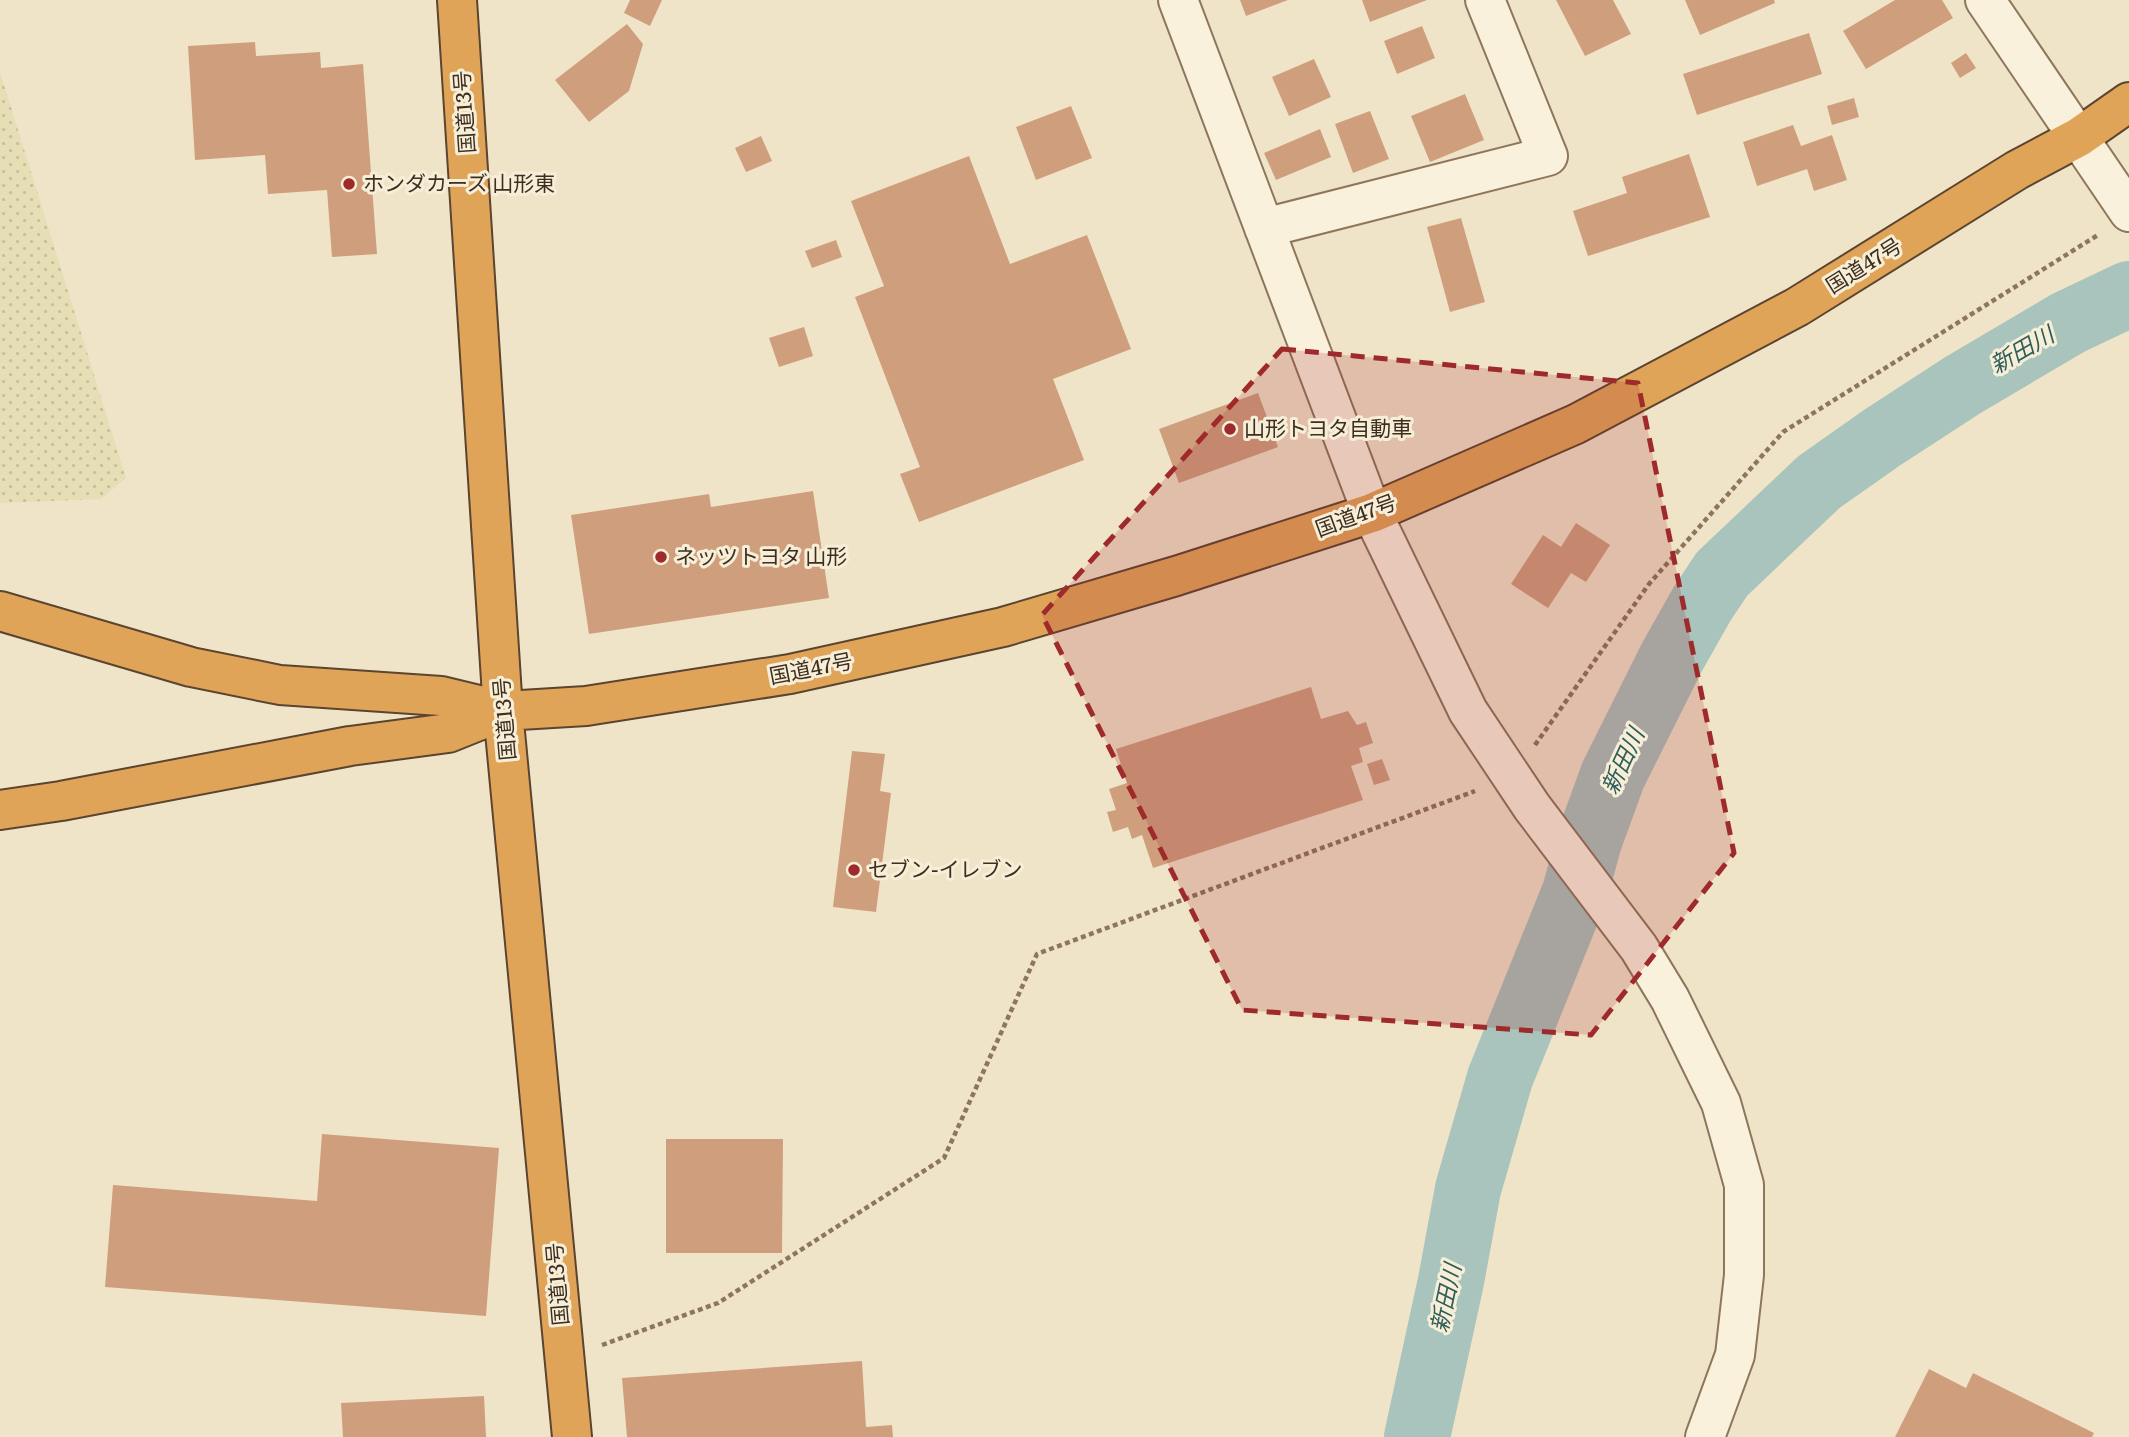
<svg xmlns="http://www.w3.org/2000/svg" width="2129" height="1437" font-family="Literata,'Noto Sans JP',serif">
	<defs>
		<pattern id="farmland-dots" width="8" height="8" patternUnits="userSpaceOnUse" patternTransform="scale(1.75)"><rect width="8" height="8" fill="#e6deb5"/><path d="M2 2h.1M6 6h.1" fill="none" stroke="#c6bf9b" stroke-width="1.8" stroke-linecap="round"/></pattern>
	</defs>
	<rect width="100%" height="100%" fill="#f0e4c8"/>
	<path fill="url(#farmland-dots)" d="M0,72L126,478L101,499L0,503Z"/>
	<g fill="none" stroke-linecap="round" stroke-linejoin="round">
		<path stroke="#a9c4bc" stroke-width="66" d="M1417,1437L1451,1281L1468,1189L1500,1078L1575,892L1589,841L1613,775L1672,657L1702,604L1722,574L1819,482L1883,437L1963,385L2068,323L2129,294"/>
	</g>
	<path fill="#cf9f7d" d="M630,0H662L650,26L624,13Z
		M1240,0H1288L1246,16Z
		M1362,0H1427L1370,22Z
		M1556,0H1613L1631,34L1585,56Z
		M1685,0H1774L1775,3L1700,35Z
		M1895,0H1942L1953,18L1866,69L1843,31Z
		M627,24L643,44L629,91L589,122L555,80Z
		M1422,26L1435,58L1397,74L1384,41Z
		M1809,33L1822,74L1697,115L1683,74Z
		M255,42L256,56L320,52L321,68L363,64L377,254L332,257L327,190L268,194L265,155L195,160L188,46Z
		M1966,53L1976,68L1960,78L1951,63Z
		M1314,59L1331,97L1289,116L1272,77Z
		M1465,94L1484,140L1430,162L1411,116Z
		M1854,98L1859,117L1832,125L1827,106Z
		M1071,106L1092,158L1036,180L1016,127Z
		M1370,111L1389,159L1353,173L1335,124Z
		M1793,125L1801,146L1832,135L1847,180L1814,191L1807,169L1757,186L1743,142Z
		M1320,129L1331,157L1276,180L1264,153Z
		M761,136L772,161L746,172L735,148Z
		M1689,154L1710,217L1588,256L1573,211L1627,193L1622,177Z
		M969,156L1010,264L1087,235L1131,349L1053,379L1084,460L919,522L900,474L920,467L855,297L884,286L851,201Z
		M1461,218L1485,302L1450,312L1427,227Z
		M836,240L842,257L812,268L805,251Z
		M804,327L813,356L779,367L769,338Z
		M1258,393L1278,447L1179,483L1159,429Z
		M813,491L829,598L589,634L571,515L709,494L711,507Z
		M1576,523L1610,545L1586,582L1571,573L1548,608L1511,584L1543,535L1561,547Z
		M1311,687L1321,719L1348,711L1357,725L1366,722L1373,743L1359,748L1363,762L1351,766L1363,800L1153,868L1142,835L1132,839L1128,827L1113,832L1107,812L1116,810L1109,789L1127,783L1116,749Z
		M852,751L885,754L880,791L891,793L876,912L833,907Z
		M1382,759L1390,780L1374,785L1367,764Z
		M322,1134L499,1148L486,1316L105,1287L113,1185L317,1201Z
		M666,1139H783L782,1253H666Z
		M862,1361L866,1427L892,1425L893,1437H627L622,1378Z
		M1929,1369L1966,1388L1973,1373L2094,1433L2092,1437H1895Z
		M484,1396L486,1437H343L341,1403Z"/>
	<g fill="none" stroke-linecap="round" stroke-linejoin="round">
		<defs>
			<path id="minor" d="M1178,0L1372,513L1468,711L1532,807L1639,948L1670,999L1721,1103L1744,1185V1275L1735,1355L1705,1437
				M1985,0L2129,212
				M1264,228L1548,156L1485,0"/>
			<path id="highway" d="M457,0L503,711L572,1437
				M0,611L191,667L280,685L441,696L503,711L586,706L790,674L1003,627L1176,576L1372,513L1576,424L1797,307L2017,170L2079,137L2129,102
				M0,810L61,801L350,746L448,733L503,711"/>
		</defs>
		<use href="#minor" stroke="#8d765c" stroke-width="42"/>
		<use href="#highway" stroke="#5b4430" stroke-width="42"/>
		<path stroke="#8d765c" stroke-width="4.5" stroke-dasharray="5 3.5" stroke-linecap="butt" d="M1535,745L1649,584L1783,432L2098,235
			M602,1345L718,1303L944,1158L1037,954L1475,791"/>
		<use href="#minor" stroke="#faf1dc" stroke-width="38"/>
		<use href="#highway" stroke="#e0a458" stroke-width="38"/>
	</g>
	<path fill="#9e2a2b" fill-opacity="0.2" stroke="#9e2a2b" stroke-width="5" stroke-dasharray="14 9" stroke-linejoin="round" d="M1282,349L1638,383L1734,853L1591,1035L1242,1010L1042,615Z"/>
	<g fill="#9e2a2b" stroke="#f7eed8" stroke-width="2.5">
		<circle cx="349" cy="184" r="7"/>
		<circle cx="1230" cy="429" r="7"/>
		<circle cx="661" cy="557" r="7"/>
		<circle cx="854" cy="870" r="7"/>
	</g>
	<g text-anchor="middle" stroke-width="6" stroke-linejoin="round" paint-order="stroke">
		<g font-size="21" fill="#3d2e20" stroke="#f7eed8">
			<text transform="translate(465 112) rotate(-94)" y="7">国道13号</text>
			<text transform="translate(1864 266) rotate(-32)" y="7">国道47号</text>
			<text transform="translate(1356 516) rotate(-20)" y="7">国道47号</text>
			<text transform="translate(811 669) rotate(-11)" y="7">国道47号</text>
			<text transform="translate(505 719) rotate(-95)" y="7">国道13号</text>
			<text transform="translate(558 1284) rotate(-95)" y="7">国道13号</text>
		</g>
		<g font-size="21" fill="#3d2e20" stroke="#f7eed8" text-anchor="start">
			<text x="363" y="191">ホンダカーズ 山形東</text>
			<text x="1244" y="436">山形トヨタ自動車</text>
			<text x="675" y="564">ネッツトヨタ 山形</text>
			<text x="868" y="877">セブン-イレブン</text>
		</g>
		<g font-size="23" font-style="italic" fill="#2f5d5a" stroke="#f7eed8">
			<text transform="translate(2022 350) rotate(-30)" y="8">新田川</text>
			<text transform="translate(1623 761) rotate(-65)" y="8">新田川</text>
			<text transform="translate(1446 1298) rotate(-78)" y="8">新田川</text>
		</g>
	</g>
</svg>
